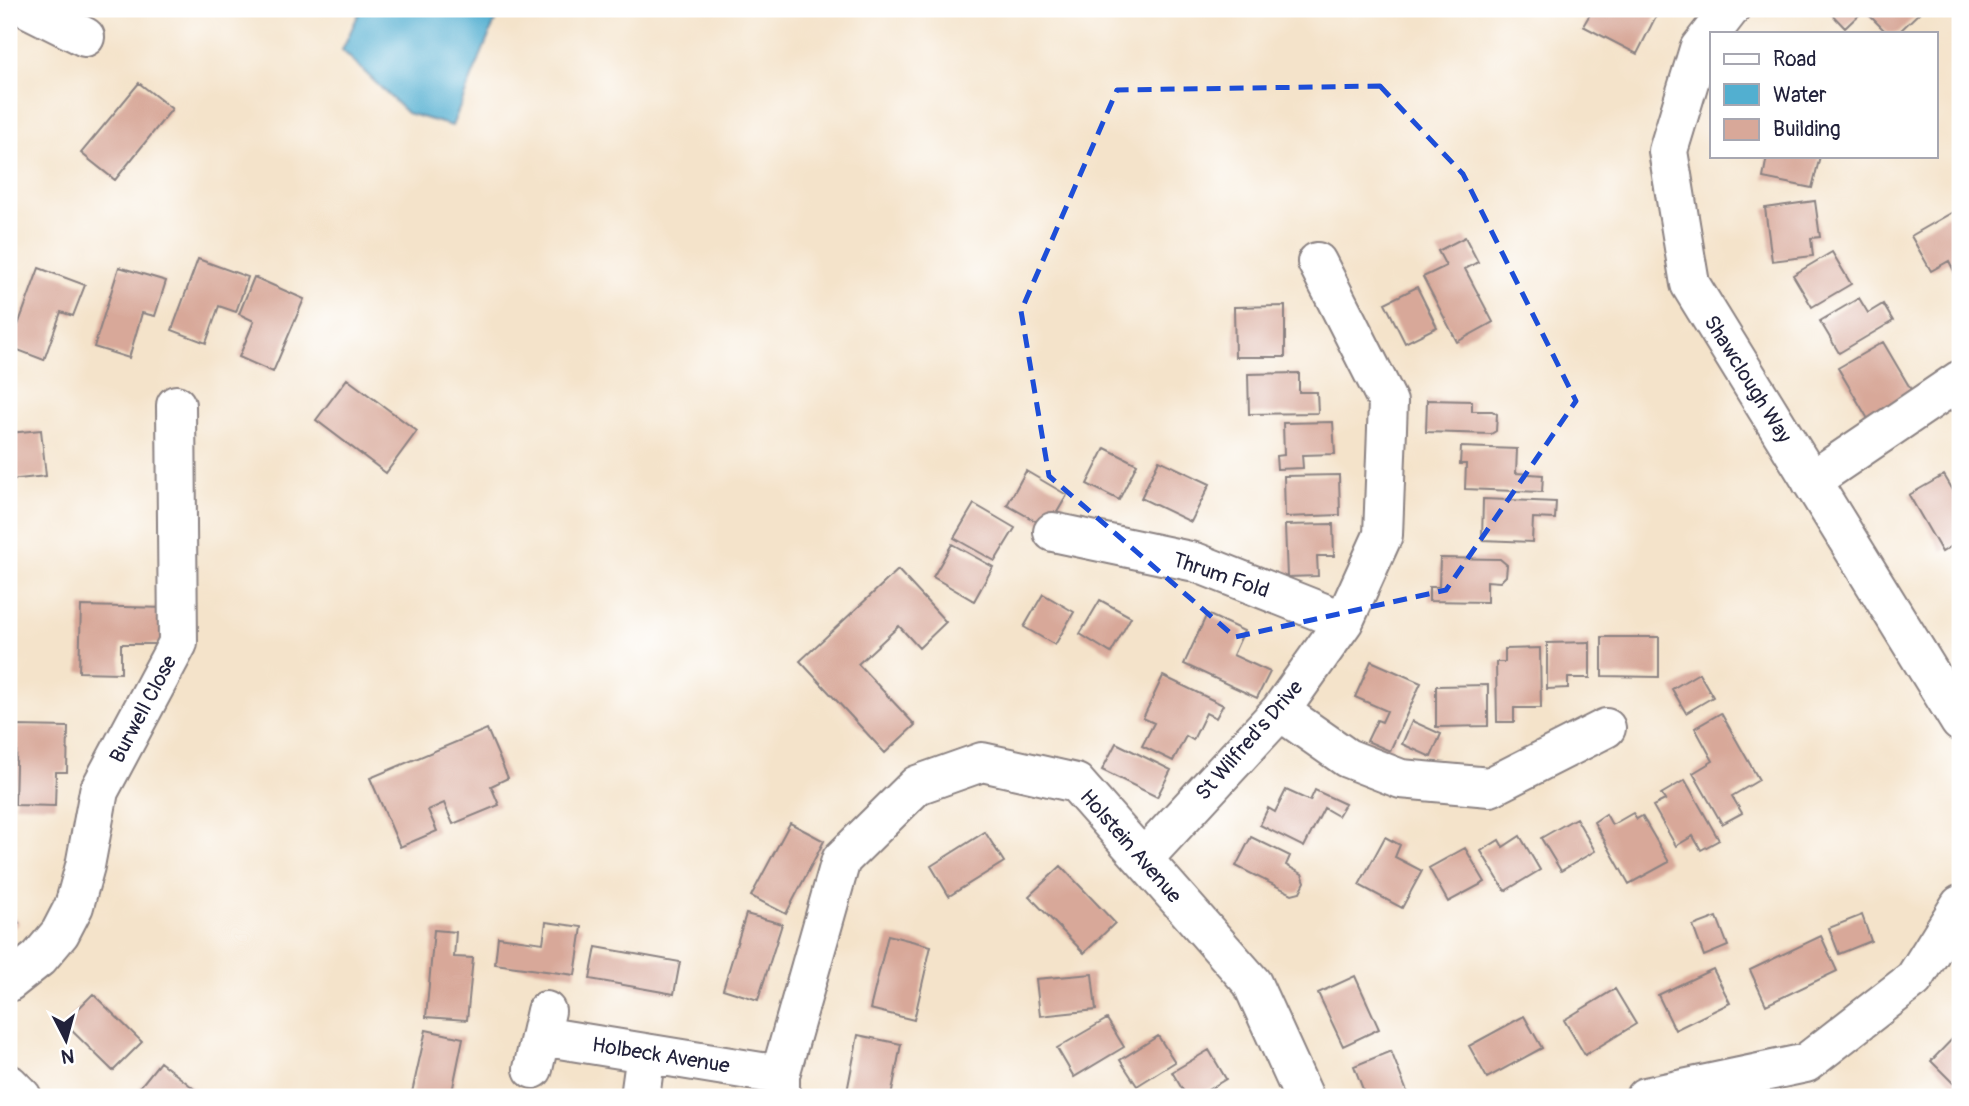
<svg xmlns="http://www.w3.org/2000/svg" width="1969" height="1106" font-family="Pangolin,sans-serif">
	<rect width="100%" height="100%" fill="#fff"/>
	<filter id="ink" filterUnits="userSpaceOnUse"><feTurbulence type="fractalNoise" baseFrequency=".0143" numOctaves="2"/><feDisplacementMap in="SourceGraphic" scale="14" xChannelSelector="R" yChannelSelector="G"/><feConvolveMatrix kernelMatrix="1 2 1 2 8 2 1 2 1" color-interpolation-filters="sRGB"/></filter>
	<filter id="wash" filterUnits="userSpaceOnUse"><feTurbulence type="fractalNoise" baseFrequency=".00686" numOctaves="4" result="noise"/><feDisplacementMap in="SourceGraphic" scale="28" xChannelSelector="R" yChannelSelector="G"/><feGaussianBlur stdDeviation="1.57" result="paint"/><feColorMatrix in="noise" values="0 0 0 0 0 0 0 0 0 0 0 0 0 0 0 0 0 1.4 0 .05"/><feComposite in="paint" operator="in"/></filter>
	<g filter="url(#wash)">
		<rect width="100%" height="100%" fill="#f4e3ca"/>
		<path fill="#52afd0" stroke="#3a6886" stroke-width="2" d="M361,9H500L452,126L407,113L342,50Z"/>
		<g id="blocks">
			<path fill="#d8a899" d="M1593,9H1647L1657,14L1637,54L1583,26Z
				M1827,9H1915L1919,13L1898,33H1887L1864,10L1845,28Z
				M139,83L172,109L115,180L81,153Z
				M1767,156H1820L1812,188L1763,178Z
				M1815,201L1820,237L1811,238L1813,256L1772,261L1765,208Z
				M1960,208V272L1956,275L1949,261L1931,271L1911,236Z
				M1465,237L1478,262L1465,269L1493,322L1457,342L1423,277L1446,266L1438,251Z
				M1832,252L1851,284L1812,307L1793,275Z
				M198,259L248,277L236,312L219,306L206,343L172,330Z
				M119,267L166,281L155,316L142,313L129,358L94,347Z
				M39,268L85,285L73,316L61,312L44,360L10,347Z
				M254,277L304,299L273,372L239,357L254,321L239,314Z
				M1417,287L1437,327L1405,343L1385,303Z
				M1859,298L1868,313L1883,304L1893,321L1839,353L1820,321Z
				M1285,306V357H1235L1234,307Z
				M1883,342L1913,393L1868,419L1838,368Z
				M1299,373V392H1317L1318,413L1249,414L1248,374Z
				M347,379L417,431L386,473L316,420Z
				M1427,400L1472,401V411H1492L1497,414L1496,431L1491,434L1426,432Z
				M1333,422L1335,454L1302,455L1303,468L1277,469L1276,456L1284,455L1283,423Z
				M41,430L46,476L9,480V433Z
				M1461,447L1517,449L1516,473L1543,475L1542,492L1465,489L1466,464H1460Z
				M1105,448L1137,464L1119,500L1087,484Z
				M1159,460L1210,484L1191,522L1141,498Z
				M1026,471L1067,495L1048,528L1007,505Z
				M1339,475L1340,515L1285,517L1284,476Z
				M1944,475L1960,502V541L1942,552L1909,495Z
				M1483,499L1556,502L1555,519L1533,518L1532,542L1482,540Z
				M974,504L1015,528L995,561L954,538Z
				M1333,524L1334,556H1317L1318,576L1287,577L1285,525Z
				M952,544L993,567L974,601L933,577Z
				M1440,558L1500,559L1507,565L1506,576L1500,582L1487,581V602L1429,601V587H1439Z
				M898,570L946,622L919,648L899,626L858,664L915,725L885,753L800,661Z
				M1043,594L1074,612L1055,645L1024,627Z
				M1100,600L1131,617L1111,653L1080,634Z
				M81,606L166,608L165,644H121V673L79,672Z
				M1207,614L1244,631L1233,655L1270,672L1257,698L1184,664Z
				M1602,637H1659V677L1602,676Z
				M1590,642V678H1568V688L1547,689V643Z
				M1540,648L1541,708H1514V722H1497L1496,662H1505V649Z
				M1371,661L1421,683L1390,751L1367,741L1377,720L1382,722L1387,711L1355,697Z
				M1699,673L1713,697L1686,713L1672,689Z
				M1163,676L1223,705L1216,718L1206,713L1193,740L1186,736L1173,761L1142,746L1154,723L1143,718Z
				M1488,685V726L1436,727V686Z
				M1721,713L1759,780L1732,796L1742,813L1722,824L1693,773L1713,761L1695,728Z
				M1412,721L1441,734L1431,757L1402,744Z
				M17,726L68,727L67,772H56L55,806L15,805Z
				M487,729L508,778L491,786L499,805L453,824L444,803L428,810L437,831L400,847L370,778Z
				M1116,743L1171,770L1157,797L1102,770Z
				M1685,780L1719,840L1701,850L1693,836L1676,846L1653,806L1665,800L1661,794Z
				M1286,790L1310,801L1315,790L1345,804L1338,816L1324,808L1304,847L1260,825L1268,808L1275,812Z
				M1633,813L1637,819L1642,816L1669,862L1629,884L1594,822L1606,814L1612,825Z
				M1576,818L1595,851L1561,871L1541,838Z
				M790,823L824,841L786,914L751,896Z
				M985,832L1004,862L949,896L931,866Z
				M1520,836L1540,870L1505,891L1481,851L1499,840L1503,847Z
				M1251,837L1290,856L1286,865L1302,874L1305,882L1300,892L1292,894L1236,866Z
				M1385,837L1400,845L1395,857L1422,871L1402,908L1359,885Z
				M1465,848L1485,882L1448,902L1429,868Z
				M1061,866L1115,923L1084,953L1029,896Z
				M9,911L19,923L9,932Z
				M746,914L782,924L758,1000L723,989Z
				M1862,915L1871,941L1839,954L1829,928Z
				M1717,917L1728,946L1704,956L1693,926Z
				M546,922L582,927L575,975L495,964L498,937L543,943Z
				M434,930L456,932L454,957L473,958L467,1020L426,1017Z
				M888,935L931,946L914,1020L870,1009Z
				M1821,936L1837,971L1766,1005L1750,970Z
				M596,947L680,962L674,994L590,979Z
				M1713,969L1730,1003L1675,1030L1658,995Z
				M1092,974L1096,1010L1040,1016L1036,979Z
				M1355,976L1379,1029L1343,1046L1318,993Z
				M1615,989L1636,1024L1585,1055L1564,1020Z
				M93,994L142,1042L113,1071L64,1023Z
				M1524,1016L1542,1048L1487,1078L1469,1046Z
				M1107,1019L1124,1047L1074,1077L1057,1048Z
				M426,1030L463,1038L451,1097H411Z
				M1960,1031V1090L1931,1061Z
				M858,1035L901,1044L891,1097H846Z
				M1158,1036L1175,1062L1137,1086L1120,1060Z
				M1209,1050L1226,1079L1196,1097H1187L1172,1072Z
				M1391,1051L1409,1097H1366L1354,1066Z
				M160,1062L187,1083L204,1097H140L135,1093Z"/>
		</g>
	</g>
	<g filter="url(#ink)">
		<use href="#blocks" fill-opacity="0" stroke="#8b8282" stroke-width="2"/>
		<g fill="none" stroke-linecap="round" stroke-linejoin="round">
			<defs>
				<path id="minor" d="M29,9L85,37
					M1730,9L1699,49L1668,151L1690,284L1960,722
					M1811,481L1960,380
					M1053,532L1195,562L1344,621
					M1280,711L1347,758L1401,779L1490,787L1606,728
					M1143,859L1280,711L1344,621L1383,535L1388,402L1317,262
					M9,982L39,958L60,933L74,906L85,866L99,791L178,643L176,405
					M541,1036L780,1075
					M533,1069L546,1011
					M640,1097L646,1053
					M780,1097V1075L841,860L917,785L982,762L1076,783L1252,983L1304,1097
					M1645,1097L1806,1063L1914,979L1960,905"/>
				<path id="major" d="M9,1084L22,1097"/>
			</defs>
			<use href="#minor" stroke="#8b8282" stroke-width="42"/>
			<use href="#major" stroke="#8b8282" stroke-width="42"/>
			<use href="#minor" stroke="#fff" stroke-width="38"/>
			<use href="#major" stroke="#fff" stroke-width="38"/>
		</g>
	</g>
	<path fill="none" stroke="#1d4ed8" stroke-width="5" stroke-dasharray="14 9" stroke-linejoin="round" d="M1380,86L1463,174L1576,401L1446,590L1235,637L1049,476L1021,311L1117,90Z"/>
	<g text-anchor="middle" stroke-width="6" stroke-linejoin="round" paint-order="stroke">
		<g font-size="21" fill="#22223b" stroke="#fff">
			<text transform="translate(1748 379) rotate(58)" y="7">Shawclough Way</text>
			<text transform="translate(1221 575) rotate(19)" y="7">Thrum Fold</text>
			<text transform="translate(143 709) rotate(-62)" y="7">Burwell Close</text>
			<text transform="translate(1249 740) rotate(-49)" y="7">St Wilfred's Drive</text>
			<text transform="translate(1131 846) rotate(49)" y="7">Holstein Avenue</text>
			<text transform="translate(661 1055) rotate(9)" y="7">Holbeck Avenue</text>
		</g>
	</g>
	<rect width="1969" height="1106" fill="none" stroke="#fff" stroke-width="35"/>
	<rect x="1710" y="32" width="228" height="126" fill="#ffffff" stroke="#a7a7b1" stroke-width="2"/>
	<rect x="1724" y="54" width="35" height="10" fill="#ffffff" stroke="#a7a7b1" stroke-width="2"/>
	<text x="1773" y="66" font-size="21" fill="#22223b">Road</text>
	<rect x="1724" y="84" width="35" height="21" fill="#52afd0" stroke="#a7a7b1" stroke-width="2"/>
	<text x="1773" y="102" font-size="21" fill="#22223b">Water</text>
	<rect x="1724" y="119" width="35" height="21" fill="#d8a899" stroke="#a7a7b1" stroke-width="2"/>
	<text x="1773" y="136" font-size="21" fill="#22223b">Building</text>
	<g transform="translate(66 1040) rotate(174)" stroke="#ffffff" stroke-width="5" paint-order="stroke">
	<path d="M0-5L12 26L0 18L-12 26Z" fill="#22223b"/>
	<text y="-10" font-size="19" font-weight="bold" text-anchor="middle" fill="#22223b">N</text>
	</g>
</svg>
